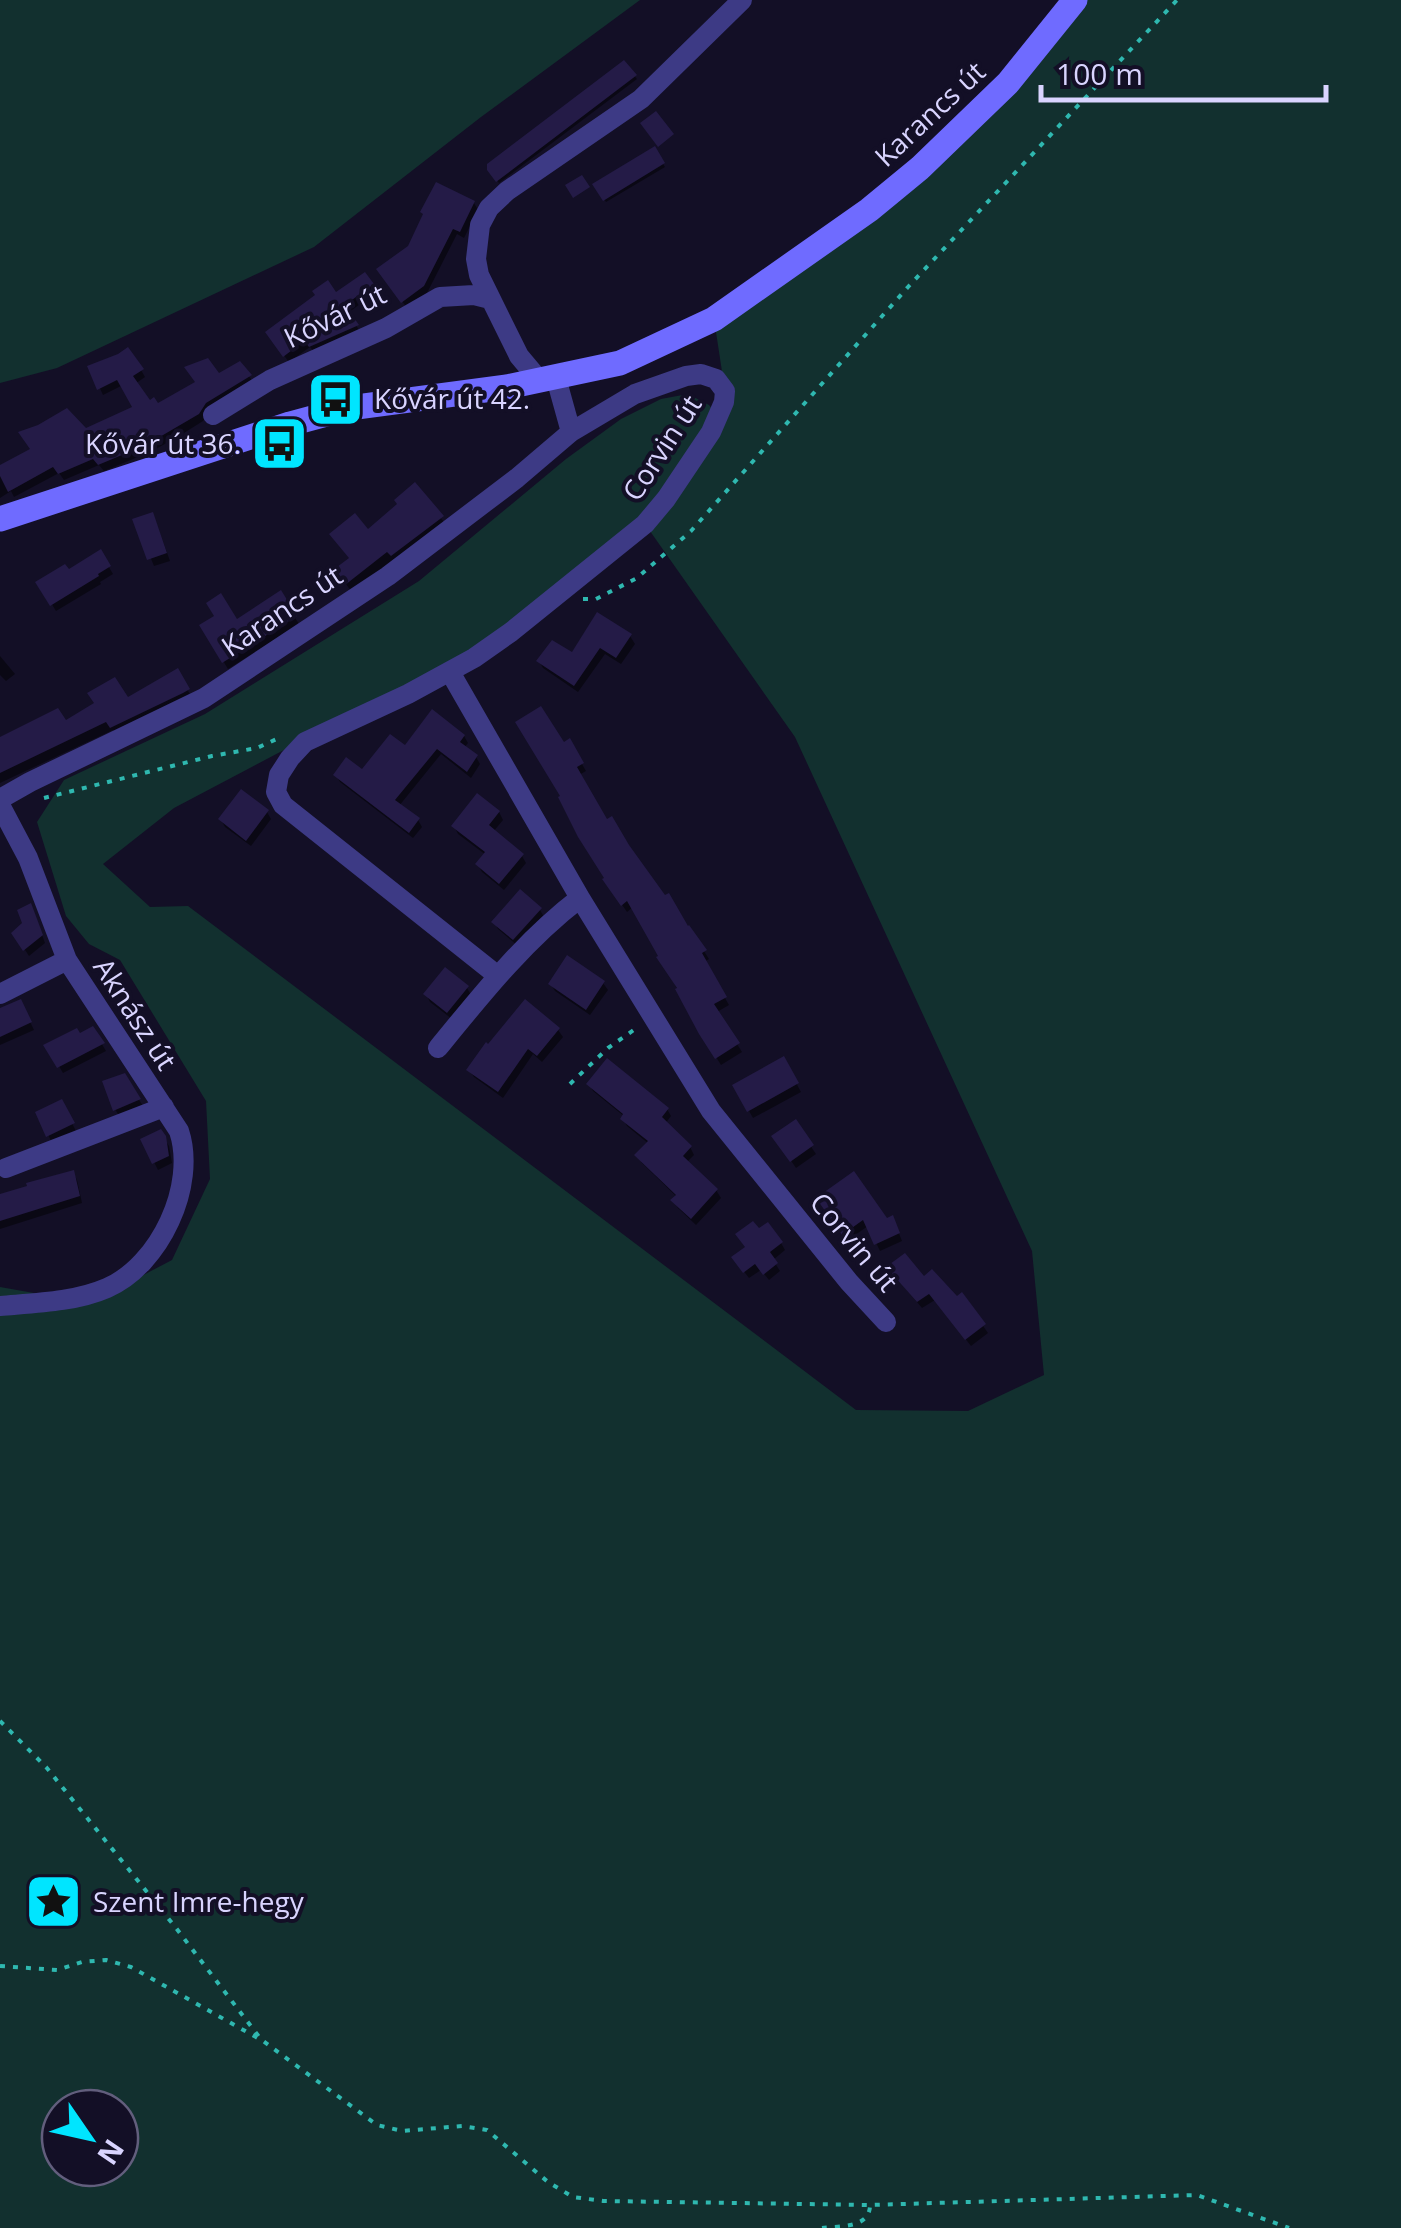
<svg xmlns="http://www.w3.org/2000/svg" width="1401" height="2228" font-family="'Open Sans',sans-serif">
	<rect width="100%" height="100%" fill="#130f26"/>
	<path fill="#12302f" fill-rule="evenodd" d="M0,0H640L481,117L314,247L57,368L0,383Z
		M1075,0H1401V2228H0V1287L90,1303L172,1260L210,1179L206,1101L120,960L89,944L66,916L37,822L64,780L205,714L419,581L566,459L621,419L661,399L688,394L709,405L718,416L725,391L714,319L868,210ZM645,524L795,737L1032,1251L1044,1375L968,1411L856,1410L188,906L150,907L103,864L174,808L282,751L318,735L511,632ZM60,2108H120V2168H60Z"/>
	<path fill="#0007" d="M624,64L637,79L499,183L489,169Z
		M654,150L665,167L606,202L595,185Z
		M474,203L478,210L464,238L457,234L427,293L407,308L384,276Z
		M372,285L376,292L348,313L361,333L315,353L310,347L289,362L272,340L336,295Z
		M240,364L254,383L209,410L203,421L176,438L150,452L104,471L99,465L64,480L59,473L14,497L11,491L0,498V468L135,408L123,385L103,395L90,367L141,370L145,377L135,384L149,403L157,407L197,383L218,376Z
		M415,485L447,526L398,564L394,559L352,592L342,579L351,559L367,533L400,505Z
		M135,520L156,522L170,561L154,566Z
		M100,552L113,574L100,582L101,584L56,611L39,583L68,572Z
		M280,594L299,624L228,669L202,626L236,623Z
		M598,616L630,636L635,644L621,664L605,654L578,692L543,668L539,661L572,656Z
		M0,656L15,674L6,681L0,675Z
		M177,671L192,698L117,735L113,730L0,783V739L66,723L128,700Z
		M464,736L468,743L464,748L476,757L480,764L471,778L441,754L399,806L418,820L422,827L413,838L340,782L336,775L362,773L405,749Z
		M569,742L586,771L579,775L606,822L689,928L709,959L704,962L729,1005L717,1012L742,1052L721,1065L701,1033L633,907L627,912L610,887L563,746Z
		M267,812L271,819L251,846L225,827L221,820Z
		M499,812L503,820L493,832L522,856L526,863L504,890L482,872L478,865L486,855L458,834L454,826Z
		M540,910L544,917L518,946L498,929L494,922Z
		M34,913L45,943L29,956L14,933Z
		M603,983L608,990L590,1015L555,991L551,984Z
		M467,988L471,995L452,1019L430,1002L426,994Z
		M24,1009L34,1030L0,1045V1010Z
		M93,1029L106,1051L63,1073L47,1046L79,1036Z
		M558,1030L563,1037L542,1062L533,1054L503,1098L474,1077L469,1070Z
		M783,1059L801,1092L753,1118L735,1086Z
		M124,1076L143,1106L119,1116L115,1109Z
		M589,1084L667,1109L671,1116L665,1124L690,1147L694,1155L686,1163L716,1190L721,1198L696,1225L678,1208L673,1201L677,1197L642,1163L637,1156L649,1144L627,1126L623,1119L625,1117L593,1091Z
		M61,1102L76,1131L52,1143L38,1113Z
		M795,1123L816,1154L796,1168L779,1143Z
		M160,1132L169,1146L172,1163L158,1170L154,1162Z
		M73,1173L77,1180L82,1203L0,1229V1197Z
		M824,1206L886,1221L896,1226L902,1241L880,1251L868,1226L848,1240Z
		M758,1232L781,1243L785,1250L773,1260L780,1271L769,1280L761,1270L749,1278L739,1265Z
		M894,1275L923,1280L957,1299L962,1296L988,1333L971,1346L935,1300L922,1308Z"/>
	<path fill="#241b47" d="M624,60L637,75L496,182L487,170V164Z
		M656,111L674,134L658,147L640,123Z
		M655,146L665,163L603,201L592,184Z
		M582,175L590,187L573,198L565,185Z
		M436,182L475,201L460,232L453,229L424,286L401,303L376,269L408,246L423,214L420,212Z
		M365,272L374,284L345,305L359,325L309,347L304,341L283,357L265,332L315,295L312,291L328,280L336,292Z
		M128,347L144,369L133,376L150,400L154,397L158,403L195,382L184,367L208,358L219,373L240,361L252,375L206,403L199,414L146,445L98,465L93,459L58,474L53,467L8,492L0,476V465L30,449L18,432L38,425L67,408L86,428L132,407L117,380L97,390L87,366L118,354Z
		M415,482L444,516L391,556L387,552L345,585L333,570L349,558L329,534L355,513L368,529L397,504L394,500Z
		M153,512L167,553L147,560L132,519Z
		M101,549L111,566L98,574L99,576L50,606L35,582L65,564L69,569Z
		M281,590L297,616L222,663L199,625L214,616L206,603L221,593L237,619Z
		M597,612L632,634L616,658L600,648L574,686L536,661L552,640L572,652Z
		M178,668L190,689L183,693L110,728L106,722L0,773V737L58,708L66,720L94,703L87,693L115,677L128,697Z
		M541,706L564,742L570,738L584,763L577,767L607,819L612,816L629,845L665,895L669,893L688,926L689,925L707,950L702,953L727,997L714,1004L740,1043L715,1059L699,1034L675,989L677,988L656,957L658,956L627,901L621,906L602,879L604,878L578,837L558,797L560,796L515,722Z
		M432,709L465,735L460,742L478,755L467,772L437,749L395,800L420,818L409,833L333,775L346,757L362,769L390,734L405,745Z
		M241,789L269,810L246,841L218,819Z
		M477,793L500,811L489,825L524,854L499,884L475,864L485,852L451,826Z
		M520,889L542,908L513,940L491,922Z
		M31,903L43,935L23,951L11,933L22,923L17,910Z
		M567,955L605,981L586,1010L548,984Z
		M445,967L469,986L447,1013L423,994Z
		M21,999L32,1022L0,1037V1008Z
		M525,999L560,1028L537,1056L528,1049L498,1092L466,1070L486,1042L488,1044Z
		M93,1026L105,1043L57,1068L43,1045L77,1028L80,1033Z
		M784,1056L799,1083L747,1112L732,1085Z
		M607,1058L669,1108L662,1117L692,1146L683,1156L718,1189L691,1219L670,1200L676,1195L634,1155L648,1141L620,1119L623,1114L586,1084Z
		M125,1073L141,1099L113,1111L102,1081Z
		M62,1099L75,1123L46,1137L35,1112Z
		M796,1119L814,1145L790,1162L771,1136Z
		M161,1129L166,1136L169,1156L152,1164L140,1139Z
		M74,1170L80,1196L0,1221V1194L27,1186L26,1183Z
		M854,1171L887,1218L893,1215L900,1233L874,1245L863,1220L842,1235L816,1198Z
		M753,1221L759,1228L768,1222L783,1242L770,1252L778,1263L763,1275L755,1264L743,1273L731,1257L745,1247L735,1234Z
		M905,1253L924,1276L932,1269L957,1296L962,1292L986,1324L965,1340L929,1294L917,1302L886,1267Z"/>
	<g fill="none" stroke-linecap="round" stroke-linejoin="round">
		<path stroke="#2fb8b0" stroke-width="4" stroke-dasharray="5 8" stroke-linecap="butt" d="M583,599H596L637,578L691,531L908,287L1177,0
			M44,798L212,756L257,748L281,737
			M570,1084L608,1048L638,1027
			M0,1721L46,1767L176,1928L260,2038
			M0,1966L57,1970L82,1962L106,1960L131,1967L263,2041L377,2125L402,2131L462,2126L487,2130L548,2182L573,2197L603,2201L870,2205L1197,2195L1289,2228
			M822,2228C841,2226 870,2228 870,2205"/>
		<path stroke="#3d3a85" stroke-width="20" d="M556,378L571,432
			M540,381L519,356L479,275L476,259L480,225L489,208L507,191L641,99L742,0
			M213,415L270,380L386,328L440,297L474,295L490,299
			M450,672L580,898L711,1111L849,1282L886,1322
			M0,799L30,782L204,698L388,576L517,478L571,432L635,394L686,376L701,374L716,379L725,391L724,402L711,432L666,499L645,524L511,632L474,658L408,694L305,742L290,758L279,775L276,792L283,805L498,976
			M0,805L28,858L67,960L179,1131C197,1185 160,1265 107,1288C75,1302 35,1303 0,1306
			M0,994L67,960
			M438,1048C482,994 525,940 580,898
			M6,1168L164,1107"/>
		<path stroke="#6f6bff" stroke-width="25" d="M0,519L290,424L349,408L507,387L620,363L714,319L869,210L920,168L1008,83L1075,0"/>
	</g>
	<defs>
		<symbol id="bus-square" viewBox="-11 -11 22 22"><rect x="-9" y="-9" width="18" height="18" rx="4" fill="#00e5ff" stroke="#130f26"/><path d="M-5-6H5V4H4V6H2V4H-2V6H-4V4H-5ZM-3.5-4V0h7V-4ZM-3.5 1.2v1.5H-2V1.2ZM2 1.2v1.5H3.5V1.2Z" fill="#111"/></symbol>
		<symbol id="sight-square" viewBox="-11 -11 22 22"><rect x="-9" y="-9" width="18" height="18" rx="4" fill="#00e5ff" stroke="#130f26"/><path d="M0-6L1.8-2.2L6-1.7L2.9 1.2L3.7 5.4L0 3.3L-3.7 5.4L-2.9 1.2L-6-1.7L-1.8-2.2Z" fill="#111"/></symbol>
	</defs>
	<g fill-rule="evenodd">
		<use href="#bus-square" x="304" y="368" width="63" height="63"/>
		<use href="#bus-square" x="248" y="412" width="63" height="63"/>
		<use href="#sight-square" x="22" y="1870" width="63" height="63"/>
	</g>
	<g text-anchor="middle" stroke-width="8" stroke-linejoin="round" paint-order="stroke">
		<g font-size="28" fill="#d9d4ff" stroke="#130f26">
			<text transform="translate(930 114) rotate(-43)" y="10">Karancs út</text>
			<text transform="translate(335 316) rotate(-26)" y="10">Kővár út</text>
			<text transform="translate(662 448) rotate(-57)" y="10">Corvin út</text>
			<text transform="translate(282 611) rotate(-34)" y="10">Karancs út</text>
			<text transform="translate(135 1014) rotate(57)" y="10">Aknász út</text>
			<text transform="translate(854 1242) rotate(50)" y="10">Corvin út</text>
		</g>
		<g font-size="28" fill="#d9d4ff" stroke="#130f26" text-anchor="start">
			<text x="374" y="409">Kővár út 42.</text>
			<text x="241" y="454" text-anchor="end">Kővár út 36.</text>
			<text x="93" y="1912">Szent Imre-hegy</text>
		</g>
	</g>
	<g transform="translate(90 2138) rotate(124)"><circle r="48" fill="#130f26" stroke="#625e7d" stroke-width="2.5"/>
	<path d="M0-8L18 38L0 25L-18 38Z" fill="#00e5ff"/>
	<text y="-15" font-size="28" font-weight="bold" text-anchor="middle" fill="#d9d4ff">N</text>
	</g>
	<path d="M1041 85v15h285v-15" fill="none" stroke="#d9d4ff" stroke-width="5"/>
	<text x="1056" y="85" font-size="30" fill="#d9d4ff" stroke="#130f26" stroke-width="8" paint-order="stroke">100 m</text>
</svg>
